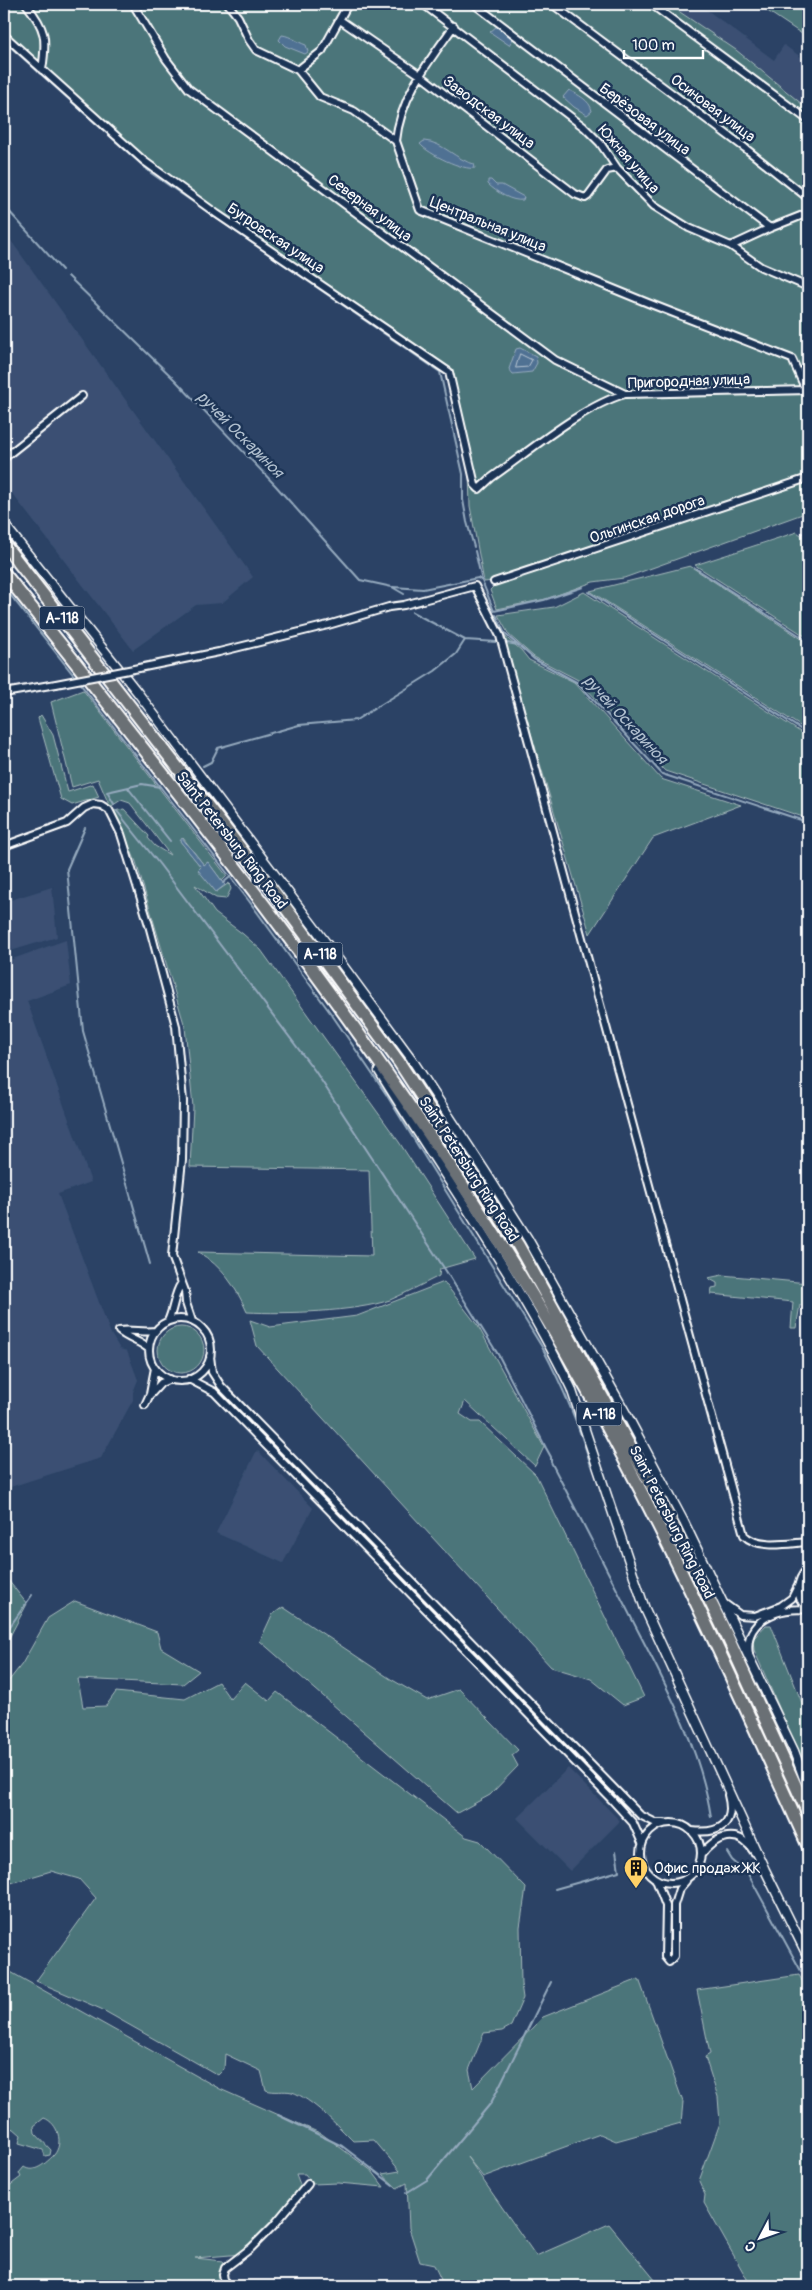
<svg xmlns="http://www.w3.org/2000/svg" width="812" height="2290" font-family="Pangolin,sans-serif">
	<rect width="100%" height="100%" fill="#2b4265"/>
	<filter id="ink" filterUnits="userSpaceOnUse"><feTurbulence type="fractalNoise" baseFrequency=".02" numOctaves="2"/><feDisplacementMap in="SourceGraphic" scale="10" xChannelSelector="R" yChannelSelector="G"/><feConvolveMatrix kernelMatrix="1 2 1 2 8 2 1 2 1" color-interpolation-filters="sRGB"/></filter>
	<g filter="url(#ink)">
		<path fill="#3a5073" d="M668,4H699L774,60L784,45L808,62V109L736,50Z
			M4,231L253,577L222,603L196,605L133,650L4,483Z
			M52,887L57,937L4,953V902Z
			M66,940L71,985L27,1001L91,1182L58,1194L111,1334L120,1349L127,1351L138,1380L133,1392V1400L101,1458L4,1489V962Z
			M257,1450L313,1508L283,1563L216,1533Z
			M568,1768L620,1821L570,1871L517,1818Z"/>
		<path fill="#4c757a" stroke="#a6babc" d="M4,4H668L736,50L808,109V512L624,578L593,582L546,599L497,609L490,590L495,585L493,581L484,582L470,506L469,473L447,373L151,171L4,39Z
			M757,4H808V38Z
			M797,532L808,540V638L695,565Z
			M690,566L808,643V731L590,591Z
			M584,592L808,737V821L806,818L665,771L578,680L534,657L509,635L498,615L554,607Z
			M502,634L521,650L529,660L574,682L661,779L741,805L653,838L590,934Z
			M83,690L227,876L222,881L208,862L204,865L183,838L180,841L201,867L199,870L216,892L229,883L231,889L226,899L216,898L195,885L215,913L243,934L261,950L399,1142L475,1259L440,1269L439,1276C423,1284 406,1293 390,1300C355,1312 285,1314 247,1312C236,1287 222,1266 198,1252L372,1256L369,1170L190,1167L193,1107L185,1027L136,862L114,811L124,809L149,836L148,838L155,846L170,855L130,803L121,800L110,807L98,779L72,787L51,702Z
			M41,715L53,735L68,792L93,784L99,797L72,805L61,799L38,718Z
			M722,1275L808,1283V1305H800L796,1328H791L793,1302L711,1294L712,1288L717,1287V1283L708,1278Z
			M444,1282L478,1326L544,1447L535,1466L465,1401L460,1414L472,1422H480L536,1475L644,1697L623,1705L591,1679L551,1667L257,1346L250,1320L270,1327L357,1316Z
			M158 1350a23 23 0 1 1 46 0a23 23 0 1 1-46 0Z
			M4,1575L27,1604L9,1638L4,1644Z
			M75,1601L157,1632L161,1648L199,1671L183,1684L78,1679L83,1707L106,1706L116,1692L185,1699L218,1682L230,1699L245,1682L269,1701L277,1692L466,1837L480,1841L526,1888L520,1927L521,1984L523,1998L511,2026L502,2031L484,2033L469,2070L473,2088L543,2017L639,1979L683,2102L681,2123L616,2141L600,2134L483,2177L467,2157L536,2256L609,2224L660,2286H444L434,2265L420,2262L409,2228L407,2183L397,2188L382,2174L400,2171L374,2140L353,2141C339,2127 311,2098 292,2092C284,2090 275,2093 266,2090L261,2071L225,2054L224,2069L218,2075L101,2009L36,1981L96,1898L79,1879L51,1871L11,1883L6,1896H4V1687L22,1664L48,1618Z
			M283,1607L389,1678L427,1700L459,1689L518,1750L512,1755L518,1766L490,1795L457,1813L260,1641L272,1615Z
			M766,1625H771L808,1718V1774L754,1650L753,1639Z
			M7,1970L220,2089L322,2134L372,2171L384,2187L338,2183L313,2184L305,2174H296L301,2187L282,2214L242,2254L195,2258L223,2261L221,2280L223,2286H4V2190L21,2177L19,2173L24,2167C34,2174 46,2163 54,2155C64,2143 58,2123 44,2118L34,2126L35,2133L51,2150L50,2155L45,2156L43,2150L19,2143L21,2135L13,2128L4,2136V1975Z
			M799,1975L808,1991V2286H751L704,2203L705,2195L699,2181L720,2123L718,2097L705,2057L710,2054L697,1990Z"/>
		<path fill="#4f7193" stroke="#95aabe" d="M497,26L513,39L509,45L490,32Z
			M282,35C291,36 297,42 306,45L308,52L305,54L285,46L279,40Z
			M569,90C578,95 590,100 592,111L587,115L574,107L563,97Z
			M424,141C443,142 456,160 474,164L475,168C464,171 428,154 420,144Z
			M488,180H491L496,185H502L524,197L523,200C512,202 496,192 488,184Z
			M520,348L536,356L537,363L532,372L513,374L509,369L516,349Z
			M182,838L204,865L208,862L225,885L216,892L198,870L201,867L180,841Z"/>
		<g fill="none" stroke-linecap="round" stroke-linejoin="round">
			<path stroke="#b9c6d4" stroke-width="1" d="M520,354L532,360L528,367L516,368Z"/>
			<path stroke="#95aabe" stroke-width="2" d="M4,41L151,173L440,372L463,474V500L467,522L474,547
				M7,209L62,270
				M68,276L176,381L275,485L360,580L392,587L404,594
				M802,533L808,537
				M695,568L808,641
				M482,581L494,611L544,600L583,587
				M4,587L75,677
				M393,587L423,589L478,578L482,581L475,551
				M589,592L808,734
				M412,612L465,640L497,642
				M496,615L505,634L518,645L507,643
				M518,645L534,659L578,683L662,774L801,820L808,826
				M78,681L249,901L332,1015L386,1094L542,1347C562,1385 579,1424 591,1466
				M203,766L211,762L218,748L299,725L356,720L435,671L456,654L465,640
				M128,788L170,841
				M114,804L107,792L142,784L160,787
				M117,811L160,865L315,1071L446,1271L499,1356L546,1448L551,1457V1462C580,1517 608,1572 636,1627C667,1687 701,1750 711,1817
				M85,828L67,869L83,1031L150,1264
				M223,883L229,878
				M4,1635L32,1595
				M727,1852L732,1860L748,1874L801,1971
				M555,1889L619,1871L616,1851
				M278,2115L342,2146L393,2185
				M406,2193L427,2180L491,2103L551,1982"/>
			<defs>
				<path id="minor" d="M26,4C46,29 47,38 42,70
					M133,4L166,59L189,89L555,360L625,394
					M228,4L238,17L249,40L256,50L298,70L320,97L354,111L396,141L420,210L648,303L792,359L806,390
					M423,4L584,127L600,143L617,168L654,206L689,228L731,246L761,267L808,287
					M474,4L770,228L808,213
					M552,4L745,148L808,198
					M651,4L808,120
					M340,20L420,75L575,194L585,198L588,196L607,170L617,168
					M4,35L144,161L217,214L449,372L475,485L479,489L491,478C527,453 584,405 625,394L808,390
					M298,70L322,51L348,4
					M396,141C400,97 429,61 454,26
					M731,246L770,228
					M4,458L82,396
					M494,582L808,478
					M139,668L219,652L328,625L389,607L404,605L475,586L500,636L744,1535C758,1550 790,1543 808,1542
					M4,693L56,684
					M4,846L67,823L84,808L93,804L101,805L109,810L121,834L149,925L176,1026L183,1101L182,1160L172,1256L185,1291L186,1303L192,1321
					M149 1350a31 31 0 1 1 62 0a31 31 0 1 1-62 0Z
					M168,1321C174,1309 174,1294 181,1284
					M119,1331C131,1329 143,1333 155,1331
					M119,1331C128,1339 140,1341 149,1349
					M210,1356L212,1372L221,1386L640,1815L656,1823H664
					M189,1379L214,1392L612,1800L633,1823L642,1843
					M151,1394L161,1383L170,1379
					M145,1405L150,1394L155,1368
					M808,1568C795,1581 795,1597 808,1610
					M725,1604L740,1615L755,1616L781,1606L792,1598L798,1586
					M749,1654C743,1620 780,1606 808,1610
					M641 1853a30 30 0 1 1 60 0a30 30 0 1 1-60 0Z
					M692,1831C719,1834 736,1825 728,1795
					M701,1855C716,1835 739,1828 754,1852
					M656,1880L666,1906L665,1957L669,1962L674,1956V1905L679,1889L686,1881
					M225,2286L223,2274L225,2268L251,2248L274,2225L308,2184"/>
				<path id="tertiary" d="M4,524L138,693L330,948L411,1058L485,1171L528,1239L628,1417L684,1522L794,1751L808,1789
					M379,1071C444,1177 517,1277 571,1388L645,1609L765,1870L808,1957"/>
				<path id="motorway" d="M4,544L269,885L399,1062L518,1245L669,1517L728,1638L808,1813
					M4,573C179,792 355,1012 505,1251C624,1439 717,1643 808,1846"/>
			</defs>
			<use href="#minor" stroke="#fff" stroke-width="10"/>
			<use href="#tertiary" stroke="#fff" stroke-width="11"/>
			<use href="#motorway" stroke="#fff" stroke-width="15"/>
			<use href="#minor" stroke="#1d3557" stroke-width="6"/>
			<use href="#tertiary" stroke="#1d3557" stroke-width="8"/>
			<use href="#motorway" stroke="#6b6f75" stroke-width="11"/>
			<defs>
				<path id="minor-bridge" d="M56,684L139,668"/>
			</defs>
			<use href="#minor-bridge" stroke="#fff" stroke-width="10" stroke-linecap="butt"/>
			<use href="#minor-bridge" stroke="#1d3557" stroke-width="6"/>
		</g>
	</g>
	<defs>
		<symbol id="building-pin" viewBox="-11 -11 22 30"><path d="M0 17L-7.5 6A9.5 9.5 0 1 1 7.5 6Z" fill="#ffd166" stroke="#1d3557"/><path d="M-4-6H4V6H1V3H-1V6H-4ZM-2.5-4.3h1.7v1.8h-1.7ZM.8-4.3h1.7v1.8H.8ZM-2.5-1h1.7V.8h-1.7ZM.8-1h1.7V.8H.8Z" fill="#111"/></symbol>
	</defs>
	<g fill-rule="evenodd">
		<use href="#building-pin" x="622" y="1854" width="28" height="38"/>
	</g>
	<g text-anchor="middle" stroke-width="5" stroke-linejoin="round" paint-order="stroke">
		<g fill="#1d3557" stroke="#bbc2cd" stroke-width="1">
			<rect x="39.5" y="606.5" width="45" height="23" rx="4"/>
			<rect x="297.5" y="942.5" width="45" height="23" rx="4"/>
			<rect x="576.5" y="1402.5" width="45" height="23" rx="4"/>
		</g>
		<g font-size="14" font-weight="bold" fill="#fff">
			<text x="62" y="623">А-118</text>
			<text x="320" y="959">А-118</text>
			<text x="599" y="1419">А-118</text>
		</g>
		<g font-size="15" fill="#fff" stroke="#1d3557">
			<text transform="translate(713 108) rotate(37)" y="5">Осиновая улица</text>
			<text transform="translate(489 112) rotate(37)" y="5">Заводская улица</text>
			<text transform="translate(645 119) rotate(37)" y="5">Берёзовая улица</text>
			<text transform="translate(629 159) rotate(49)" y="5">Южная улица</text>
			<text transform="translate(370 208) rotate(37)" y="5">Северная улица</text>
			<text transform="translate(488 224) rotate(22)" y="5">Центральная улица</text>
			<text transform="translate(276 238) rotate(34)" y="5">Бугровская улица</text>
			<text transform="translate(689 381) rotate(-2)" y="5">Пригородная улица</text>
			<text transform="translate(647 519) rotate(-19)" y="5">Ольгинская дорога</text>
			<text transform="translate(232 840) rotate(52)" y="5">Saint Petersburg Ring Road</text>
			<text transform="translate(469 1169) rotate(57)" y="5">Saint Petersburg Ring Road</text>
			<text transform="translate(672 1522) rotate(63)" y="5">Saint Petersburg Ring Road</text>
		</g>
		<g font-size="15" fill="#fff" stroke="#1d3557" text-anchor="start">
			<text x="654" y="1873">Офис продаж ЖК</text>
		</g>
		<g font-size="16" font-style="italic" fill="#b0bfce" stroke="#1d3557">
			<text transform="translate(241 434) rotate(45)" y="6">ручей Оскариноя</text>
			<text transform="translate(626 719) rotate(47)" y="6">ручей Оскариноя</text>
		</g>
	</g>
	<rect width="812" height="2290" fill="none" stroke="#1d3557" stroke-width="20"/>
	<rect x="10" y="10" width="792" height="2270" fill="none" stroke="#fff" stroke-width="2" filter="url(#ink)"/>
	<g transform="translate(760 2238) rotate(229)" stroke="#1d3557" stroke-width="4" paint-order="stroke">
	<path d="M0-4L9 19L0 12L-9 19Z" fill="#ffffff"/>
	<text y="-8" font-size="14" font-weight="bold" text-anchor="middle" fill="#ffffff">С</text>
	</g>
	<path d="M624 50v8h79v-8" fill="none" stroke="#ffffff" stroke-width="2.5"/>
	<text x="632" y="50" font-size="15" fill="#ffffff" stroke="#1d3557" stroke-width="4" paint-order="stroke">100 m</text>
</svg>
